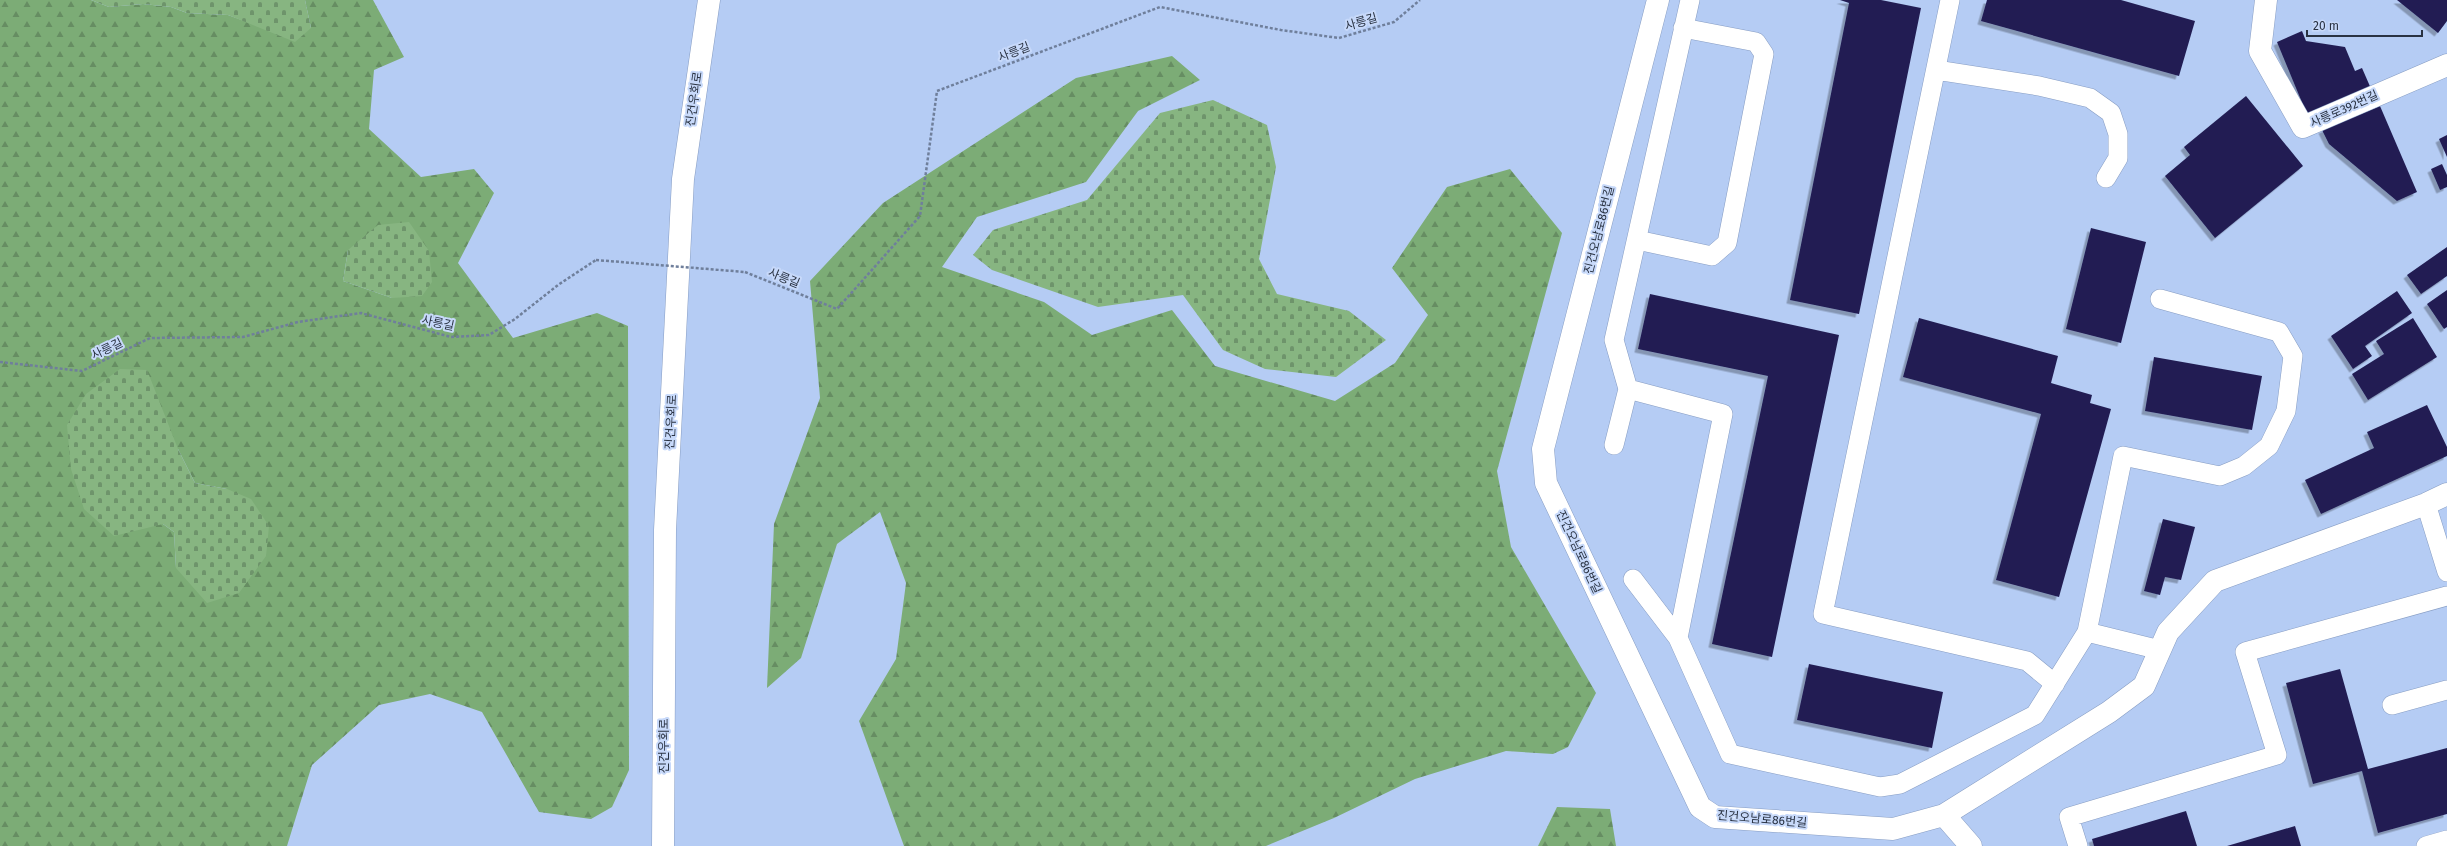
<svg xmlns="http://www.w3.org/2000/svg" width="2447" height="846" font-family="'Fira Sans','Noto Sans KR',sans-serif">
	<defs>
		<pattern id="forest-firs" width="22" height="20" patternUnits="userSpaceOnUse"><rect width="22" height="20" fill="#7cac76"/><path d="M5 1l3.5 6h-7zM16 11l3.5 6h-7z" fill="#668d62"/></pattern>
		<pattern id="cemetery-stones" width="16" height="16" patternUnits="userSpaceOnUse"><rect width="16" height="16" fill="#87b581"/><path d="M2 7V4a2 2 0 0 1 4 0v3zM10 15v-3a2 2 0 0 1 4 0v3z" fill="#6e946b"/></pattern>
		<filter id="shadow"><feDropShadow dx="-3.5" dy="3.5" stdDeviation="0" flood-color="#0004"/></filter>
	</defs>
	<rect width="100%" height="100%" fill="#b5ccf4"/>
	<path fill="url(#forest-firs)" fill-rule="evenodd" d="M0,0H91L109,7L143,4L171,7L187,13L228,15L250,23L311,28L305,0H373L404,57L374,70L369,129L421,177L474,169L494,193L458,263L513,338L597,313L628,326L629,770L612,807L591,819L539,812L482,712L430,694L379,705L312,765L287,846H0ZM348,250L392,298L343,281ZM178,449L195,483L227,489L176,568L174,532L163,524Z
		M1172,56L1200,80L1138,111L1086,182L977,217L942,267L1044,302L1092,335L1172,310L1215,366L1335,401L1395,363L1428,315L1392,268L1447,187L1510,169L1562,233L1497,471L1511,547L1596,693L1568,747L1553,754L1506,751L1415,779L1334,818L1266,846H904L859,721L896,659L906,583L880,512L837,544L801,658L767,688L774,524L820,398L810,281L883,203L1076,78Z
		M1557,807L1610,809L1616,846H1538Z"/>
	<path fill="url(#cemetery-stones)" d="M91,0H305L311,28L295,42L228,15L187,13L171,7L143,4L109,7Z
		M1213,100L1267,125L1276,167L1259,259L1277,294L1349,311L1386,340L1336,377L1265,369L1223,350L1183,295L1098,307L992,270L973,255L993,230L1087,200L1160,113Z
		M409,222L429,251L432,282L422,296L392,298L343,281L348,250L378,225Z
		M120,369L147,370L178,449L195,483L227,489L251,499L269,526L266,556L239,593L207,603L176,568L174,532L163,524L114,536L84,509L71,469L67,425L86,394Z"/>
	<path fill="#221e53" filter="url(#shadow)" d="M1840,0H1881L1921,8L1859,314L1790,300L1849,3Z
		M1987,0H2121L2195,21L2179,76L1981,21Z
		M2397,0H2447V21L2438,33Z
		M2302,31L2306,41L2345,47L2355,71L2362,68L2372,91L2308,117L2277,42Z
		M2246,96L2303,166L2215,238L2165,176L2190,155L2184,147Z
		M2380,106L2417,192L2397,201L2329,144L2322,130Z
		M2447,135V157L2439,139Z
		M2442,164L2447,175V187L2440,190L2431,169Z
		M2091,228L2146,242L2121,343L2066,329Z
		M2447,247V276L2421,294L2407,275Z
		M2447,290V327L2444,329L2427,304Z
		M2397,291L2412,313L2365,346L2372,356L2353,369L2331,336Z
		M1650,294L1839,335L1772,657L1712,644L1768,376L1638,349Z
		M1919,318L2058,356L2051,383L2092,395L2090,403L2111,409L2059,597L1996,580L2041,414L1903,377Z
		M2413,318L2437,357L2368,400L2352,374L2384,354L2376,341Z
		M2154,357L2262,376L2252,430L2145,411Z
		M2427,405L2447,447V456L2321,514L2305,480L2374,448L2367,432Z
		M2163,519L2195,527L2181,580L2165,577L2160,595L2144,591Z
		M1809,664L1943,692L1932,748L1797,720Z
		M2340,669L2368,769L2447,748V814L2378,833L2362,771L2313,784L2286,683Z
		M2186,811L2197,846H2094L2092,839Z
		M2295,826L2301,846H2227Z"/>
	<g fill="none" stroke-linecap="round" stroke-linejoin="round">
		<defs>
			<path id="lane" d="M1950,0L1823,614L2027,661L2055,684
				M1936,70L2039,86L2090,98L2111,113L2118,134V158L2106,178
				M1637,240L1712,256L1727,243L1764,54L1756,42L1683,28
				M1628,389L1723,414L1678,638
				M1614,445L1628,389L1614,340L1690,0
				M2426,504L2447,572
				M1633,579L1678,638L1730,754L1880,787L1900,784L2035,715L2087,632L2123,456L2220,476L2244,466L2269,446L2286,411L2293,356L2279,332L2160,299
				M2087,632L2160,650
				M2392,705L2447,690
				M2078,846L2069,817L2277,755L2245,652L2447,596
				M2426,846L2447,840"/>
			<path id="street" d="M1658,0L1543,449L1546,483L1700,807L1715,817L1893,829L1944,815L1971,846
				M2266,0L2260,51L2303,127L2447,65
				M1944,815L2109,712L2144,686L2168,632L2215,581L2426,504L2447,494"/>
			<path id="secondary" d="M663,846L665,530L683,179L709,0"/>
		</defs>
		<use href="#lane" stroke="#879dc3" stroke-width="20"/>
		<use href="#street" stroke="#879dc3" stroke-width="23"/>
		<use href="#secondary" stroke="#879dc3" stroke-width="23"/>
		<path stroke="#6f7f9b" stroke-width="2.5" stroke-dasharray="3 2" stroke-linecap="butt" d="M745,272L837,309L920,216L937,91L1160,7L1281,30L1339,38L1394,22L1420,0
			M0,362L82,371L150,338L243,337L298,322L361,313L451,337L489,335L515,319L558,285L596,260"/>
		<use href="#lane" stroke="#fff" stroke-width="19"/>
		<use href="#street" stroke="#fff" stroke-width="22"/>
		<use href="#secondary" stroke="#fff" stroke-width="22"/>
		<path stroke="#6f7f9b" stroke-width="2.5" stroke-dasharray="3 2" stroke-linecap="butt" d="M596,260L745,272"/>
	</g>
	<g text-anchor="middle" stroke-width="4" stroke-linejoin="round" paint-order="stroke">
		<g font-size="12" fill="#293242" stroke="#c7d9fa">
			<text transform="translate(1361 22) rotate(-16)" y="4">사릉길</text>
			<text transform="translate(1014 52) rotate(-21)" y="4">사릉길</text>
			<text transform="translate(694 99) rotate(-82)" y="4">진건우회로</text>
			<text transform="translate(2344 109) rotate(-24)" y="4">사릉로392번길</text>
			<text transform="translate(1599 230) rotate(-76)" y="4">진건오남로86번길</text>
			<text transform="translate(784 278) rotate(22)" y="4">사릉길</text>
			<text transform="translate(438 323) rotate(12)" y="4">사릉길</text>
			<text transform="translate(107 349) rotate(-26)" y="4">사릉길</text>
			<text transform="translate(671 422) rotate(-87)" y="4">진건우회로</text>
			<text transform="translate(1579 552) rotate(65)" y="4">진건오남로86번길</text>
			<text transform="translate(664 746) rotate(-90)" y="4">진건우회로</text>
			<text transform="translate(1762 819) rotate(5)" y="4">진건오남로86번길</text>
		</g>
	</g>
	<path d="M2307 30v6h115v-6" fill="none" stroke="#293242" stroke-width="2"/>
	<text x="2313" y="30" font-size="12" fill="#293242" stroke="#c7d9fa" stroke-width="3" paint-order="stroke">20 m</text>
</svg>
